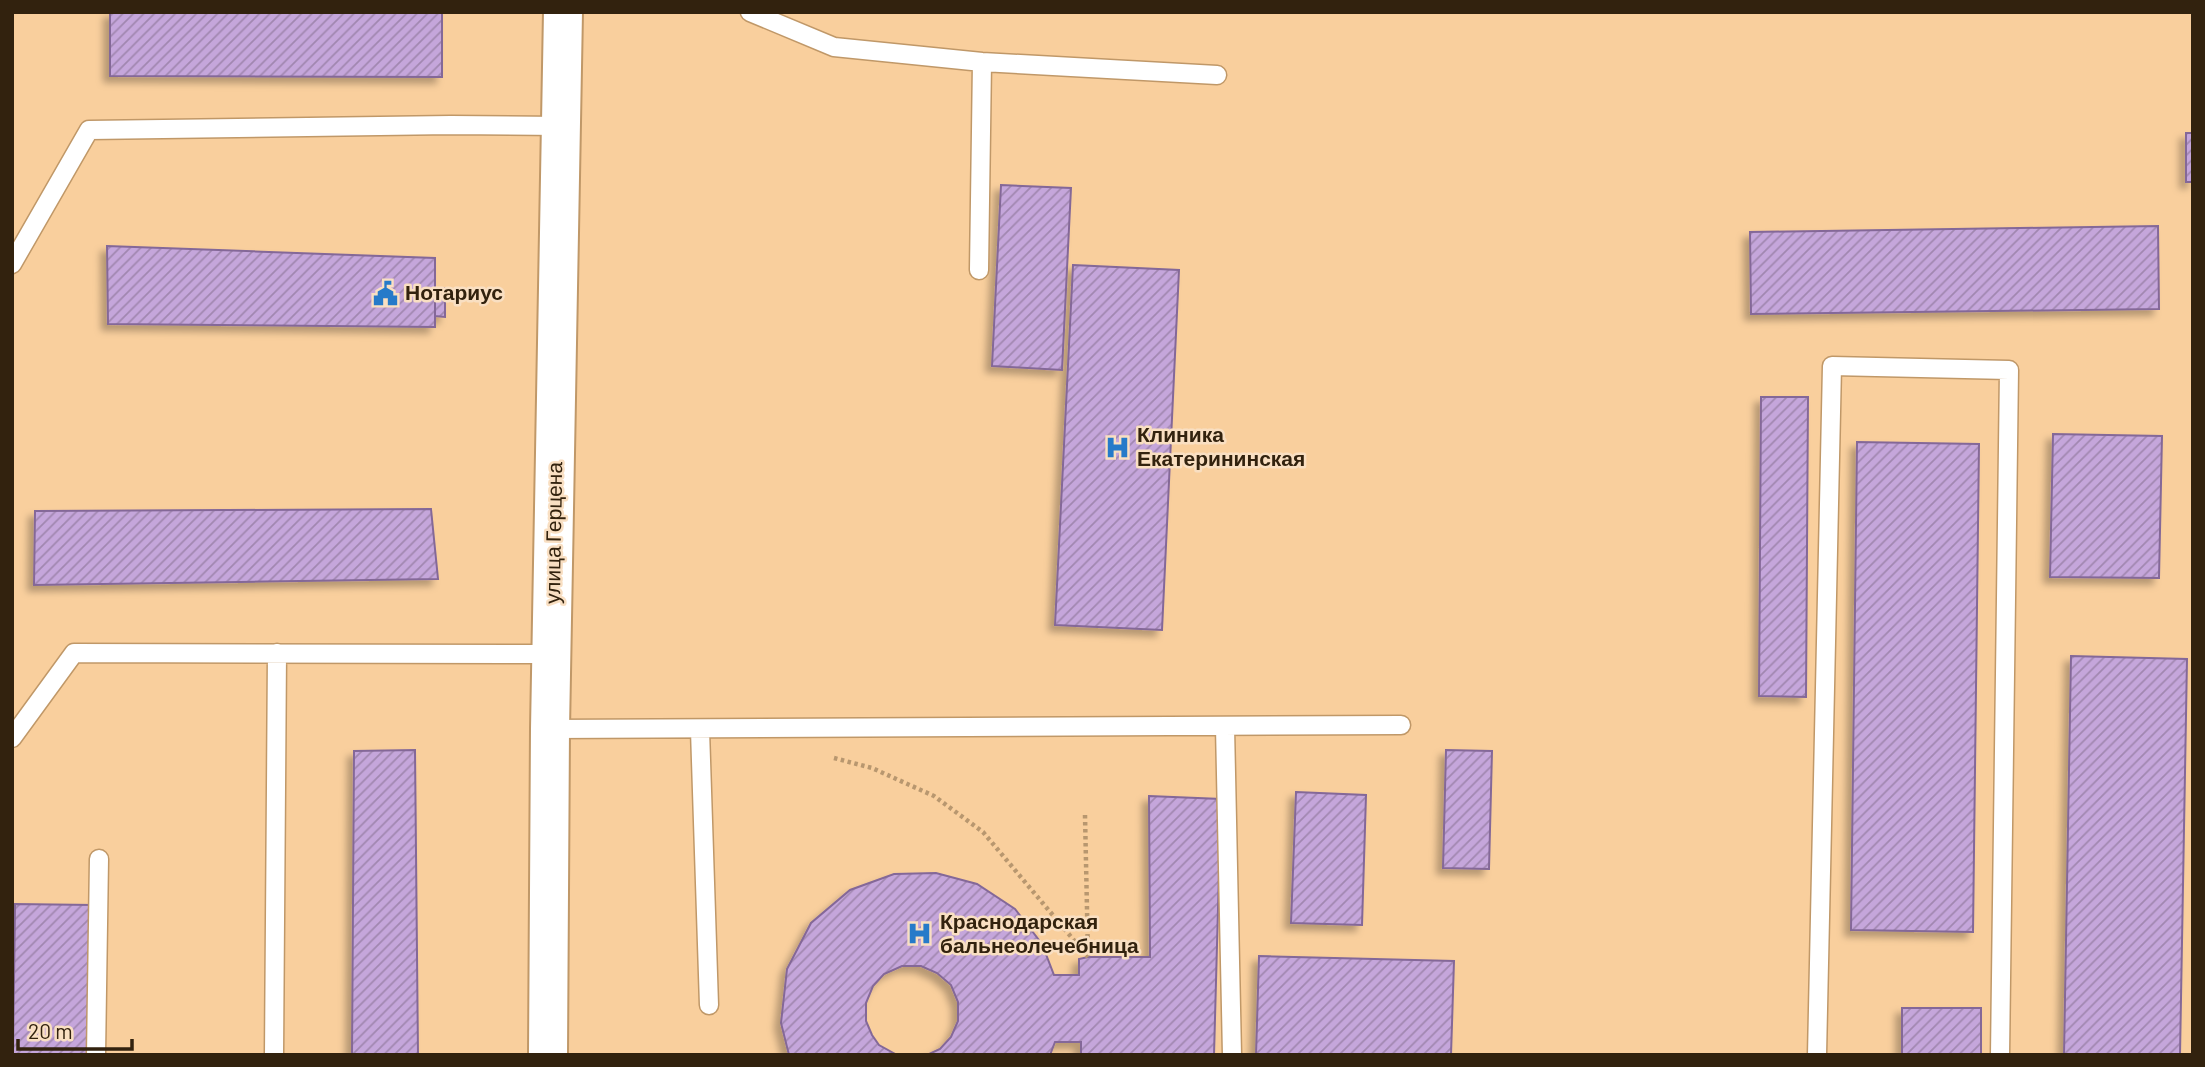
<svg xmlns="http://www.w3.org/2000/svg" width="2205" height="1067" font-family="Barlow,sans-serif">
	<defs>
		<pattern id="building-hatch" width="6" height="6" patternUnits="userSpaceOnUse" patternTransform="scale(1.75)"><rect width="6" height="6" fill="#c5a6db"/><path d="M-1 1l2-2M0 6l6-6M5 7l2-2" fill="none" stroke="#a187b0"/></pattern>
		<filter id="shadow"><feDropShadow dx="-6" dy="6" stdDeviation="3.5" flood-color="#0004"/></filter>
	</defs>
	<rect width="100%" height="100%" fill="#f9cf9d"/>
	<path fill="url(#building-hatch)" stroke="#846898" stroke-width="2" filter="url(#shadow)" d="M110,12H442V77L110,76Z
		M2186,133H2193V182H2186Z
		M1001,185L1071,188L1062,370L992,366Z
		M2158,226L2159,309L1751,314L1750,232Z
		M107,246L435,258V327L108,324Z
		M1073,265L1179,270L1162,630L1055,625Z
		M445,288V317L435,316V289Z
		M1761,397H1808L1806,697L1759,696Z
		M2053,434L2162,436L2159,578L2050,577Z
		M1857,442L1979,444L1973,932L1851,930Z
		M431,509L438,579L34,585L35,511Z
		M2071,656L2187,659L2180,1055H2064Z
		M415,750L418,1055H352L354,751Z
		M1446,750L1492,751L1489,869L1443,868Z
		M1296,792L1366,795L1362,925L1291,923Z
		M1149,796L1221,799L1214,1055H1081V1042H1055L1050,1055H927L940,1049L951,1037L958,1021V1002L951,985L937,973L921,966H902L884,974L873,986L866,1003V1021L872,1035L879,1045L897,1055H789L781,1023L787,969L811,923L850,890L894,874L936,873L977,884L1015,909L1042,944L1054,975H1079V959L1088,957H1150Z
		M15,904L93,905L92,1055H13Z
		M1259,956L1454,961L1451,1055H1256Z
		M1902,1008H1981V1055H1902Z"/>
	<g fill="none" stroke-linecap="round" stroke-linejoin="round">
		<defs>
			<path id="service" d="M750,12L834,47L982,62L1217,75
				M12,264L89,130L451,125L561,126
				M979,270L982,62
				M1225,727L1232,1055
				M550,729L1401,725
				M700,730L709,1005
				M12,738L74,653L552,654
				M96,1055L99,859
				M274,1055L277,653
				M1817,1055L1832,366L2009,370L2000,1055"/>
			<path id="secondary" d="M548,1055L550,729L563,12"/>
		</defs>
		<use href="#service" stroke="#c09868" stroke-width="21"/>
		<use href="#secondary" stroke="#c09868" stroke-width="42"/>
		<path stroke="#b8976f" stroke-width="4.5" stroke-dasharray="3.5 3.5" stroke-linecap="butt" d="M834,758L872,768L934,796L983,832L1088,957
			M1085,815L1088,956"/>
		<use href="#service" stroke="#fff" stroke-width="18"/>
		<use href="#secondary" stroke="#fff" stroke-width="38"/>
	</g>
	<defs>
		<symbol id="civic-bare" viewBox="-9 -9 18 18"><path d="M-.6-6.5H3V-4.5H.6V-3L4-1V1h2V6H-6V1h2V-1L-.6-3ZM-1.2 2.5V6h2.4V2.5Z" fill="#267ac9" stroke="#f9dfc2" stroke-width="2.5" paint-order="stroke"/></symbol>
		<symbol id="hospital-bare" viewBox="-9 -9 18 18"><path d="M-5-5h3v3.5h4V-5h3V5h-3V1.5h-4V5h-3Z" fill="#267ac9" stroke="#f9dfc2" stroke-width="2.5" paint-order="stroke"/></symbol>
	</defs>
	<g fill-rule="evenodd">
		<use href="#civic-bare" x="368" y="276" width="35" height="35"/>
		<use href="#hospital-bare" x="1100" y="430" width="35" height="35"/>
		<use href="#hospital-bare" x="902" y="916" width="35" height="35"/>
	</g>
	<g text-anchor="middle" stroke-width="5" stroke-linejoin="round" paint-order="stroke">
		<g font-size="21" font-weight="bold" fill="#32220e" stroke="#f9dfc2" text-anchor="start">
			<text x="405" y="300">Нотариус</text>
			<text x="1137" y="442">Клиника<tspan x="1137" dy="24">Екатерининская</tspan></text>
			<text x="940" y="929">Краснодарская<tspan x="940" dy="24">бальнеолечебница</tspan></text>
		</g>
		<g font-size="21" fill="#32220e" stroke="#f9dfc2">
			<text transform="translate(554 533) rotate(-89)" y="7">улица Герцена</text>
		</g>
	</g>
	<rect width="2205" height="1067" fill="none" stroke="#32220e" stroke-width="28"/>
	<path d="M18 1039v10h114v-10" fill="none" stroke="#32220e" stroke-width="3.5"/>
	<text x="28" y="1039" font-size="21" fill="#32220e" stroke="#f9dfc2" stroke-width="5" paint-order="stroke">20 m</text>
</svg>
